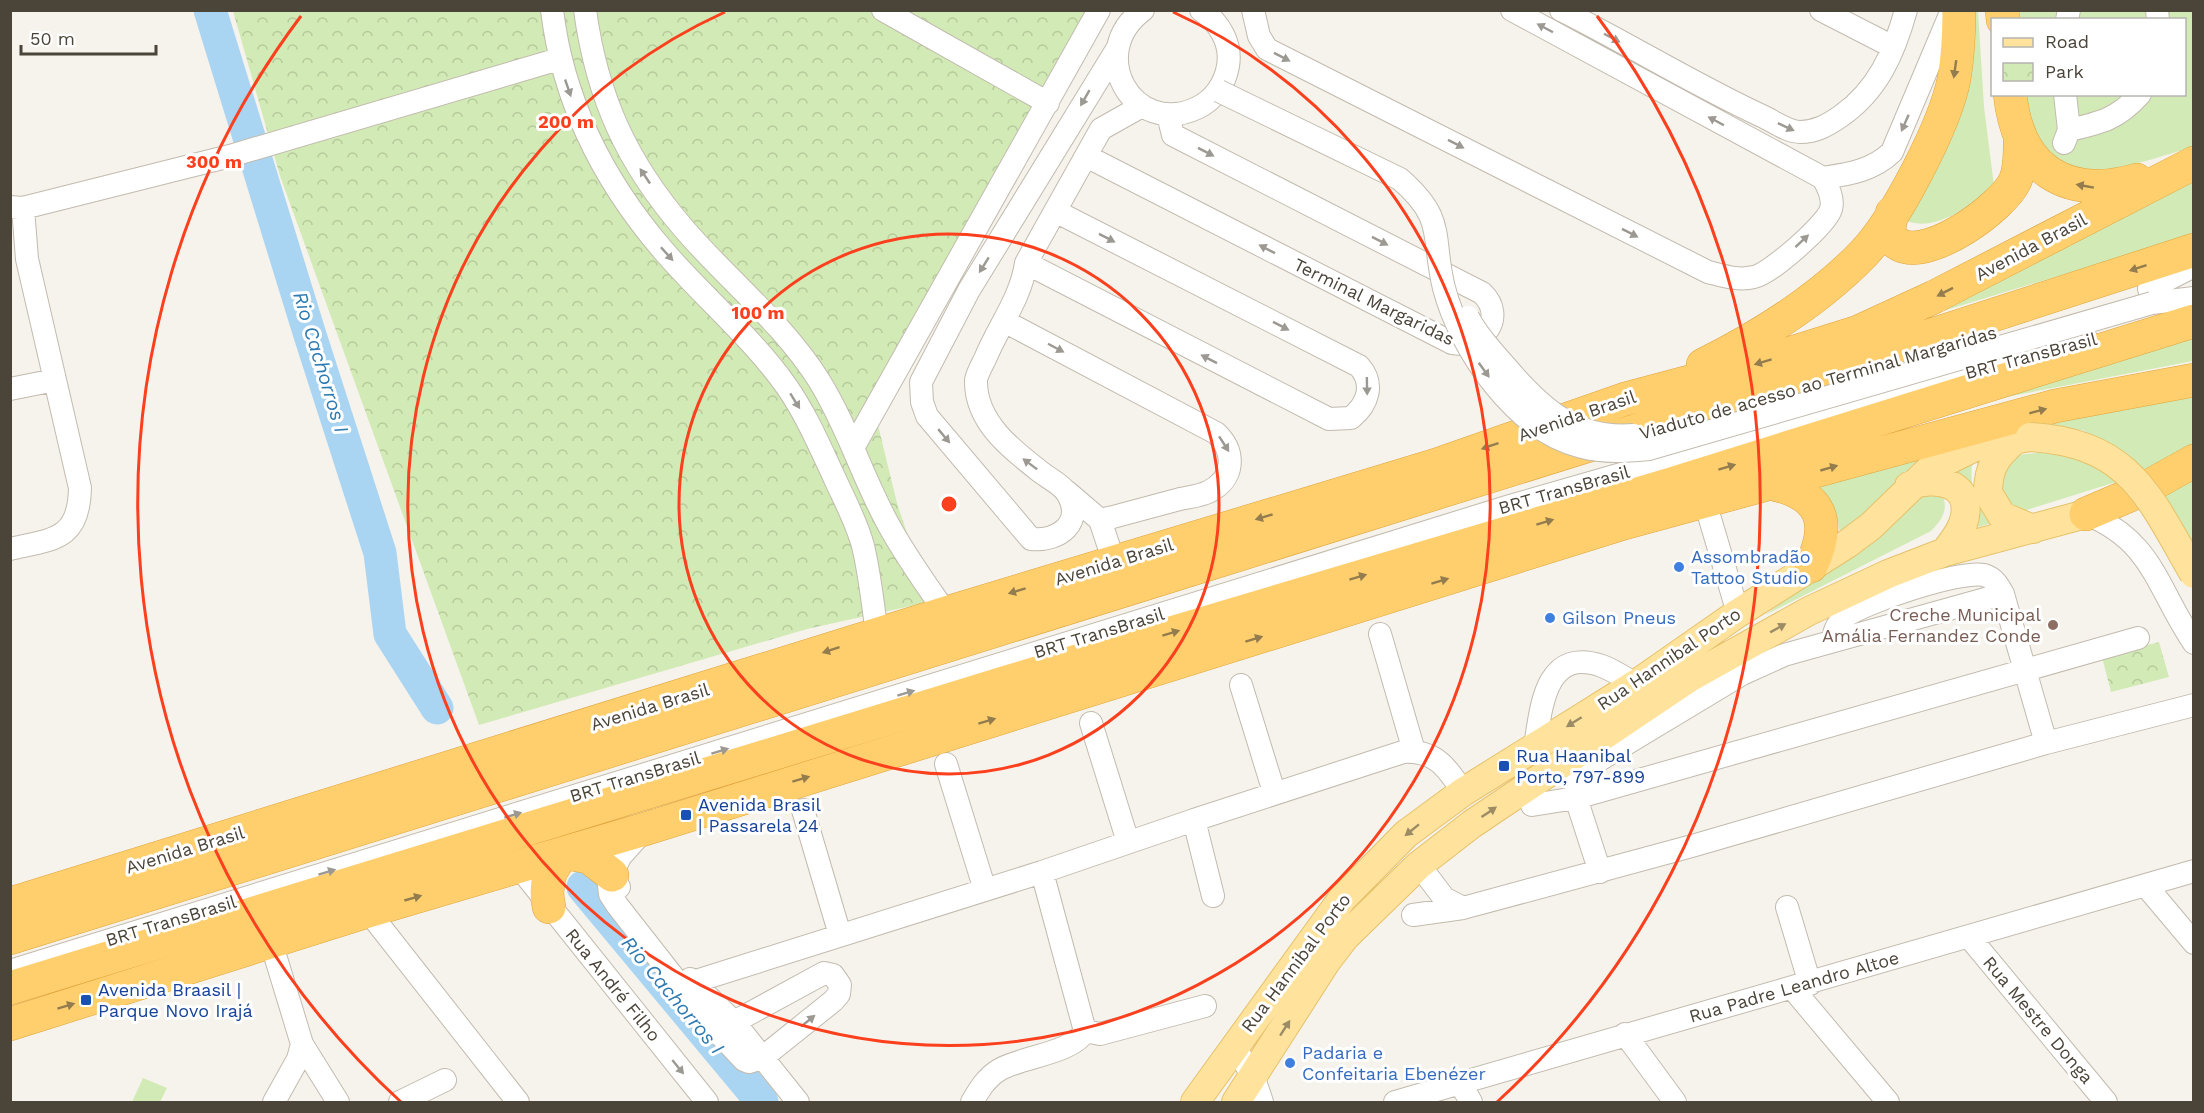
<svg xmlns="http://www.w3.org/2000/svg" width="2204" height="1113" font-family="'Work Sans',sans-serif">
	<defs>
		<pattern id="park-crowns" width="20" height="18" patternUnits="userSpaceOnUse" patternTransform="scale(1.5)"><rect width="20" height="18" fill="#d2eab5"/><path d="M2 6a3 3 0 1 1 6 0M12 15a3 3 0 1 1 6 0" fill="none" stroke="#b6ca9c"/></pattern>
	</defs>
	<rect width="100%" height="100%" fill="#f6f3ec"/>
	<path fill="#d2eab5" d="M1969,11H1978L1984,107L1994,186C1971,206 1933,235 1902,219Z
		M2011,11H2193V147C2157,157 2073,190 2044,154C2034,141 2026,111 2019,95L2184,94V20L2012,19Z
		M2193,181V235L1861,336Z
		M2193,333V361L1975,403Z
		M2193,389V447L2148,472L2017,513L1998,489L2007,456L2046,452L2067,457L2085,431L2040,422Z
		M1929,451C1896,476 1873,512 1841,539C1838,516 1833,503 1818,485Z
		M1974,455C1967,481 1975,503 1992,523L1964,531L1953,461Z
		M2193,470V554L2161,491Z
		M1920,489H1940C1949,507 1945,517 1931,531L1765,615L1863,542Z
		M143,1078L167,1088L160,1102H132Z"/>
	<path fill="url(#park-crowns)" d="M233,11H1103L876,417L897,503L914,554L947,598L807,629L479,725L280,176Z
		M2159,642L2169,677L2111,692L2102,657Z"/>
	<g fill="none" stroke-linecap="round" stroke-linejoin="round">
		<path stroke="#a9d4f2" stroke-width="33" d="M210,10L309,332L380,553L390,634L437,708
			M583,887L762,1102"/>
		<defs>
			<path id="minor" d="M552,10C563,101 603,180 662,249C702,296 751,336 787,387C807,416 820,447 835,479C845,501 857,523 863,546C870,575 873,605 877,635
				M585,10C597,98 627,163 685,230C730,282 784,324 820,382C848,428 862,476 887,522C904,554 925,583 946,613
				M883,10L1048,103
				M1143,10C1085,53 1133,138 1197,108C1214,100 1225,84 1228,66C1232,43 1219,22 1201,10
				M1253,10L1259,36L1267,49L1708,272C1724,276 1738,281 1754,277C1770,274 1827,224 1831,209C1834,199 1828,187 1823,178L1512,10
				M1561,10C1629,44 1693,84 1762,116C1773,121 1788,132 1800,132C1816,132 1828,125 1841,116C1878,90 1894,53 1906,10
				M1821,10L1893,47
				M2157,10L2158,20
				M2067,20L2069,10
				M1117,49L969,290L921,382L922,402L927,416L1031,539C1059,542 1085,522 1067,493C1062,485 1050,479 1042,473C1012,450 975,422 976,380C977,374 982,365 985,359C998,327 1021,298 1026,263L1101,129L1142,106
				M2069,130C2100,123 2118,119 2140,94
				M2064,143L2069,130L2065,94
				M1086,156L1452,343C1483,349 1507,317 1482,293L1173,135L1168,115
				M1823,178C1849,174 1872,171 1892,152L1952,10
				M10,207L23,208L230,156L559,59
				M1026,263L1329,419L1351,418C1368,404 1375,384 1359,366L1055,211
				M2149,289L2194,266
				M2152,303L2194,298
				M1004,321L1216,433C1236,452 1235,479 1208,492C1200,496 1189,497 1180,499C1158,505 1135,511 1113,517L1100,520L1066,491
				M10,389L55,380
				M854,446L1099,10
				M1705,502L1738,613
				M2086,514C2153,540 2157,589 2194,643
				M1100,520L1114,562
				M10,549C54,539 79,540 80,488L27,259L23,208
				M2003,594L1784,655L1742,674L1586,768L1576,781V798L2138,638
				M1380,634L1414,751
				M1833,640C1834,630 1838,622 1846,616C1866,602 1960,570 1984,575C1994,578 1998,585 2003,594L2046,743
				M1241,685L1274,792
				M1091,723L1128,842
				M1535,747C1541,708 1545,646 1602,666C1613,670 1625,678 1635,684
				M946,764L985,890
				M1532,805L1576,798L1600,872
				M803,810L840,935
				M1194,820L1403,752C1435,750 1447,767 1463,792
				M1419,865L1444,898L1463,908L1692,846L2046,743L2194,705
				M519,867L707,1102
				M607,869L610,894L617,905L711,1025L744,1060L749,1062L762,1058L833,1001L839,994L840,985L833,975L824,973L734,1022
				M2146,886L2194,943
				M619,887L612,875L620,857L644,830
				M1787,907L1810,984
				M368,911L518,1102
				M1413,915L1463,908
				M1970,938L2106,1102
				M271,942L302,1044L298,1059L274,1102
				M10,971L1510,506L2087,340
				M690,979L734,1022L798,1102
				M693,982L1042,872L1194,820L1213,896
				M1793,989L1888,1102
				M1085,1031L1100,1034L1205,1006
				M1625,1034L1675,1102
				M302,1044L338,1102
				M1234,1046L1254,1078L1262,1102
				M1460,1083L1471,1102
				M400,1102L445,1080
				M972,1102C979,1090 986,1078 999,1070C1020,1057 1074,1053 1085,1031L1042,872
				M1395,1102L2194,871"/>
			<path id="major" d="M2017,438C1997,455 1988,466 1988,493L2002,516L2033,529
				M1909,486C1933,476 1971,481 1965,516C1963,530 1953,541 1945,552
				M1195,1102L1342,899L1406,834L1463,792L1642,680L1738,613L1847,544L1871,526L1930,469L1975,447L2030,437
				M1236,1102L1326,962L1345,937L1419,865L1472,824L1691,677L1809,611L1888,574L1945,552L2086,514"/>
			<path id="highway" d="M2002,10L2003,20
				M2010,94C2018,170 2066,200 2137,180
				M1892,213C1891,219 1889,226 1889,232C1890,239 1894,242 1900,245C1930,260 2002,208 2015,181C2021,167 2020,150 2020,135
				M1703,365C1761,336 1819,300 1864,253C1896,219 1945,125 1954,79C1958,56 1959,33 1959,10
				M1773,484C1822,495 1832,522 1811,566
				M2086,514L2142,490L2194,461
				M10,904L946,613L1436,465L1625,399L1749,366L1858,332L1934,297L2194,163
				M549,907C544,886 549,867 565,853L589,857L612,875
				M10,938L1638,430L2194,250
				M10,988L1010,681L1671,484L2194,321
				M10,1024L368,911L645,829L1624,523L2055,406L2194,380"/>
		</defs>
		<use href="#minor" stroke="#c2bbae" stroke-width="24"/>
		<use href="#major" stroke="#e6c16a" stroke-width="30"/>
		<use href="#highway" stroke="#e0a43c" stroke-width="34"/>
		<use href="#minor" stroke="#fff" stroke-width="22"/>
		<use href="#major" stroke="#ffe39c" stroke-width="28"/>
		<use href="#highway" stroke="#ffcf6e" stroke-width="33"/>
		<defs>
			<path id="minor-bridge" d="M1219,91L1400,179C1447,220 1431,236 1444,288C1460,350 1517,432 1582,447C1604,453 1627,451 1649,449L2152,303
				M1468,317C1478,336 1493,352 1507,368C1542,409 1576,440 1634,435"/>
			<path id="major-bridge" d="M2030,437C2130,443 2149,496 2194,574"/>
		</defs>
		<use href="#minor-bridge" stroke="#c2bbae" stroke-width="24" stroke-linecap="butt"/>
		<use href="#major-bridge" stroke="#e6c16a" stroke-width="30" stroke-linecap="butt"/>
		<use href="#minor-bridge" stroke="#fff" stroke-width="22"/>
		<use href="#major-bridge" stroke="#ffe39c" stroke-width="28"/>
	</g>
	<defs><path id="oneway-solid" d="M-6-.8H1V-3.2L6.5 0L1 3.2V.8H-6Z" transform="scale(1.5)"/></defs>
	<g fill="#9c9892">
		<use href="#oneway-solid" transform="translate(1545 28) rotate(-152)"/>
		<use href="#oneway-solid" transform="translate(1612 38) rotate(28)"/>
		<use href="#oneway-solid" transform="translate(1282 57) rotate(27)"/>
		<use href="#oneway-solid" transform="translate(568 88) rotate(71)"/>
		<use href="#oneway-solid" transform="translate(1085 98) rotate(120)"/>
		<use href="#oneway-solid" transform="translate(1716 121) rotate(-152)"/>
		<use href="#oneway-solid" transform="translate(1905 123) rotate(114)"/>
		<use href="#oneway-solid" transform="translate(1786 127) rotate(25)"/>
		<use href="#oneway-solid" transform="translate(1456 144) rotate(27)"/>
		<use href="#oneway-solid" transform="translate(1206 152) rotate(27)"/>
		<use href="#oneway-solid" transform="translate(645 176) rotate(-124)"/>
		<use href="#oneway-solid" transform="translate(1630 233) rotate(27)"/>
		<use href="#oneway-solid" transform="translate(1107 238) rotate(27)"/>
		<use href="#oneway-solid" transform="translate(1380 241) rotate(27)"/>
		<use href="#oneway-solid" transform="translate(1802 241) rotate(-43)"/>
		<use href="#oneway-solid" transform="translate(1267 249) rotate(-153)"/>
		<use href="#oneway-solid" transform="translate(667 254) rotate(48)"/>
		<use href="#oneway-solid" transform="translate(984 265) rotate(122)"/>
		<use href="#oneway-solid" transform="translate(1281 326) rotate(27)"/>
		<use href="#oneway-solid" transform="translate(1056 348) rotate(28)"/>
		<use href="#oneway-solid" transform="translate(1209 359) rotate(-153)"/>
		<use href="#oneway-solid" transform="translate(1484 370) rotate(54)"/>
		<use href="#oneway-solid" transform="translate(1367 386) rotate(89)"/>
		<use href="#oneway-solid" transform="translate(795 401) rotate(58)"/>
		<use href="#oneway-solid" transform="translate(944 436) rotate(50)"/>
		<use href="#oneway-solid" transform="translate(1224 444) rotate(57)"/>
		<use href="#oneway-solid" transform="translate(1030 464) rotate(-143)"/>
		<use href="#oneway-solid" transform="translate(906 693) rotate(-17)"/>
		<use href="#oneway-solid" transform="translate(720 751) rotate(-17)"/>
		<use href="#oneway-solid" transform="translate(513 815) rotate(-17)"/>
		<use href="#oneway-solid" transform="translate(327 872) rotate(-17)"/>
		<use href="#oneway-solid" transform="translate(808 1021) rotate(-39)"/>
		<use href="#oneway-solid" transform="translate(678 1067) rotate(51)"/>
	</g>
	<g fill="#937c4e">
		<use href="#oneway-solid" transform="translate(1955 69) rotate(98)"/>
		<use href="#oneway-solid" transform="translate(2085 186) rotate(-170)"/>
		<use href="#oneway-solid" transform="translate(2138 268) rotate(162)"/>
		<use href="#oneway-solid" transform="translate(1945 292) rotate(153)"/>
		<use href="#oneway-solid" transform="translate(1763 362) rotate(163)"/>
		<use href="#oneway-solid" transform="translate(2038 411) rotate(-15)"/>
		<use href="#oneway-solid" transform="translate(1490 446) rotate(161)"/>
		<use href="#oneway-solid" transform="translate(1727 467) rotate(-17)"/>
		<use href="#oneway-solid" transform="translate(1829 468) rotate(-16)"/>
		<use href="#oneway-solid" transform="translate(1264 517) rotate(163)"/>
		<use href="#oneway-solid" transform="translate(1545 522) rotate(-17)"/>
		<use href="#oneway-solid" transform="translate(1358 577) rotate(-17)"/>
		<use href="#oneway-solid" transform="translate(1440 581) rotate(-17)"/>
		<use href="#oneway-solid" transform="translate(1017 591) rotate(163)"/>
		<use href="#oneway-solid" transform="translate(1171 633) rotate(-17)"/>
		<use href="#oneway-solid" transform="translate(1254 639) rotate(-17)"/>
		<use href="#oneway-solid" transform="translate(831 650) rotate(162)"/>
		<use href="#oneway-solid" transform="translate(987 721) rotate(-17)"/>
		<use href="#oneway-solid" transform="translate(801 779) rotate(-17)"/>
		<use href="#oneway-solid" transform="translate(413 898) rotate(-16)"/>
		<use href="#oneway-solid" transform="translate(66 1006) rotate(-17)"/>
	</g>
	<g fill="#9c8c66">
		<use href="#oneway-solid" transform="translate(1778 628) rotate(-29)"/>
		<use href="#oneway-solid" transform="translate(1574 722) rotate(148)"/>
		<use href="#oneway-solid" transform="translate(1489 812) rotate(-34)"/>
		<use href="#oneway-solid" transform="translate(1412 830) rotate(141)"/>
		<use href="#oneway-solid" transform="translate(1285 1028) rotate(-57)"/>
	</g>
	<g fill="none" stroke="#fc3f1d" stroke-width="3">
		<circle cx="949" cy="504" r="270"/>
		<path d="M1173 12A541 541 0 1 1 725 12"/>
		<path d="M401 1102A811 811 0 0 1 301 16M1597 16A811 811 0 0 1 1497 1102"/>
	</g>
	<g fill="#3f7fe0" stroke="#fff" stroke-width="2">
		<circle cx="1679" cy="567" r="6"/>
		<circle cx="1550" cy="618" r="6"/>
		<circle cx="1290" cy="1063" r="6"/>
	</g>
	<circle fill="#8d6e63" stroke="#fff" stroke-width="2" cx="2053" cy="625" r="6"/>
	<g fill="#1a4fb4" stroke="#fff" stroke-width="2">
		<rect x="1498" y="760" width="12" height="12" rx="3"/>
		<rect x="680" y="809" width="12" height="12" rx="3"/>
		<rect x="80" y="994" width="12" height="12" rx="3"/>
	</g>
	<g text-anchor="middle" stroke-width="6" stroke-linejoin="round" paint-order="stroke">
		<g font-size="18" fill="#4b4439" stroke="#fff">
			<text transform="translate(2031 247) rotate(-28)" y="6">Avenida Brasil</text>
			<text transform="translate(1374 302) rotate(26)" y="6">Terminal Margaridas</text>
			<text transform="translate(2031 356) rotate(-15)" y="6">BRT TransBrasil</text>
			<text transform="translate(1818 383) rotate(-16)" y="6">Viaduto de acesso ao Terminal Margaridas</text>
			<text transform="translate(1577 416) rotate(-19)" y="6">Avenida Brasil</text>
			<text transform="translate(1564 490) rotate(-16)" y="6">BRT TransBrasil</text>
			<text transform="translate(1114 562) rotate(-17)" y="6">Avenida Brasil</text>
			<text transform="translate(1099 633) rotate(-17)" y="6">BRT TransBrasil</text>
			<text transform="translate(1669 659) rotate(-34)" y="6">Rua Hannibal Porto</text>
			<text transform="translate(650 707) rotate(-17)" y="6">Avenida Brasil</text>
			<text transform="translate(635 777) rotate(-17)" y="6">BRT TransBrasil</text>
			<text transform="translate(185 850) rotate(-17)" y="6">Avenida Brasil</text>
			<text transform="translate(171 921) rotate(-17)" y="6">BRT TransBrasil</text>
			<text transform="translate(1296 963) rotate(-53)" y="6">Rua Hannibal Porto</text>
			<text transform="translate(613 985) rotate(51)" y="6">Rua André Filho</text>
			<text transform="translate(1794 987) rotate(-16)" y="6">Rua Padre Leandro Altoe</text>
			<text transform="translate(2038 1020) rotate(50)" y="6">Rua Mestre Donga</text>
		</g>
		<g font-size="18" fill="#366cbe" stroke="#fff" text-anchor="start">
			<text x="1691" y="563">Assombradão<tspan x="1691" dy="21">Tattoo Studio</tspan></text>
			<text x="1562" y="624">Gilson Pneus</text>
			<text x="1302" y="1059">Padaria e<tspan x="1302" dy="21">Confeitaria Ebenézer</tspan></text>
		</g>
		<g font-size="18" fill="#785e54" stroke="#fff" text-anchor="end">
			<text x="2041" y="621">Creche Municipal<tspan x="2041" dy="21">Amália Fernandez Conde</tspan></text>
		</g>
		<g font-size="18" fill="#164399" stroke="#fff" text-anchor="start">
			<text x="1516" y="762">Rua Haanibal<tspan x="1516" dy="21">Porto, 797-899</tspan></text>
			<text x="698" y="811">Avenida Brasil<tspan x="698" dy="21">| Passarela 24</tspan></text>
			<text x="98" y="996">Avenida Braasil |<tspan x="98" dy="21">Parque Novo Irajá</tspan></text>
		</g>
		<g font-size="20" font-style="italic" fill="#2e7ab2" stroke="#fff">
			<text transform="translate(321 362) rotate(73)" y="7">Rio Cachorros I</text>
			<text transform="translate(673 995) rotate(50)" y="7">Rio Cachorros I</text>
		</g>
	</g>
	<circle cx="949" cy="504" r="9" fill="#fc3f1d" stroke="#fff" stroke-width="3"/>
	<g font-size="18" text-anchor="middle" font-weight="bold" fill="#fc3f1d" stroke="#fff" stroke-width="6" stroke-linejoin="round" paint-order="stroke">
		<text x="566" y="128">200 m</text>
		<text x="214" y="168">300 m</text>
		<text x="758" y="319">100 m</text>
	</g>
	<rect width="2204" height="1113" fill="none" stroke="#4b4439" stroke-width="24"/>
	<rect x="1991" y="18" width="195" height="78" fill="#ffffff" stroke="#b7b4b0" stroke-width="1.5"/>
	<rect x="2003" y="38" width="30" height="9" fill="#ffe39c" stroke="#b7b4b0" stroke-width="1.5"/>
	<text x="2045" y="48" font-size="18" fill="#4b4439">Road</text>
	<rect x="2003" y="63" width="30" height="18" fill="url(#park-crowns)" stroke="#b7b4b0" stroke-width="1.5"/>
	<text x="2045" y="78" font-size="18" fill="#4b4439">Park</text>
	<path d="M21 45v9h135v-9" fill="none" stroke="#4b4439" stroke-width="3"/>
	<text x="30" y="45" font-size="18" fill="#4b4439" stroke="#ffffff" stroke-width="4.5" paint-order="stroke">50 m</text>
</svg>
